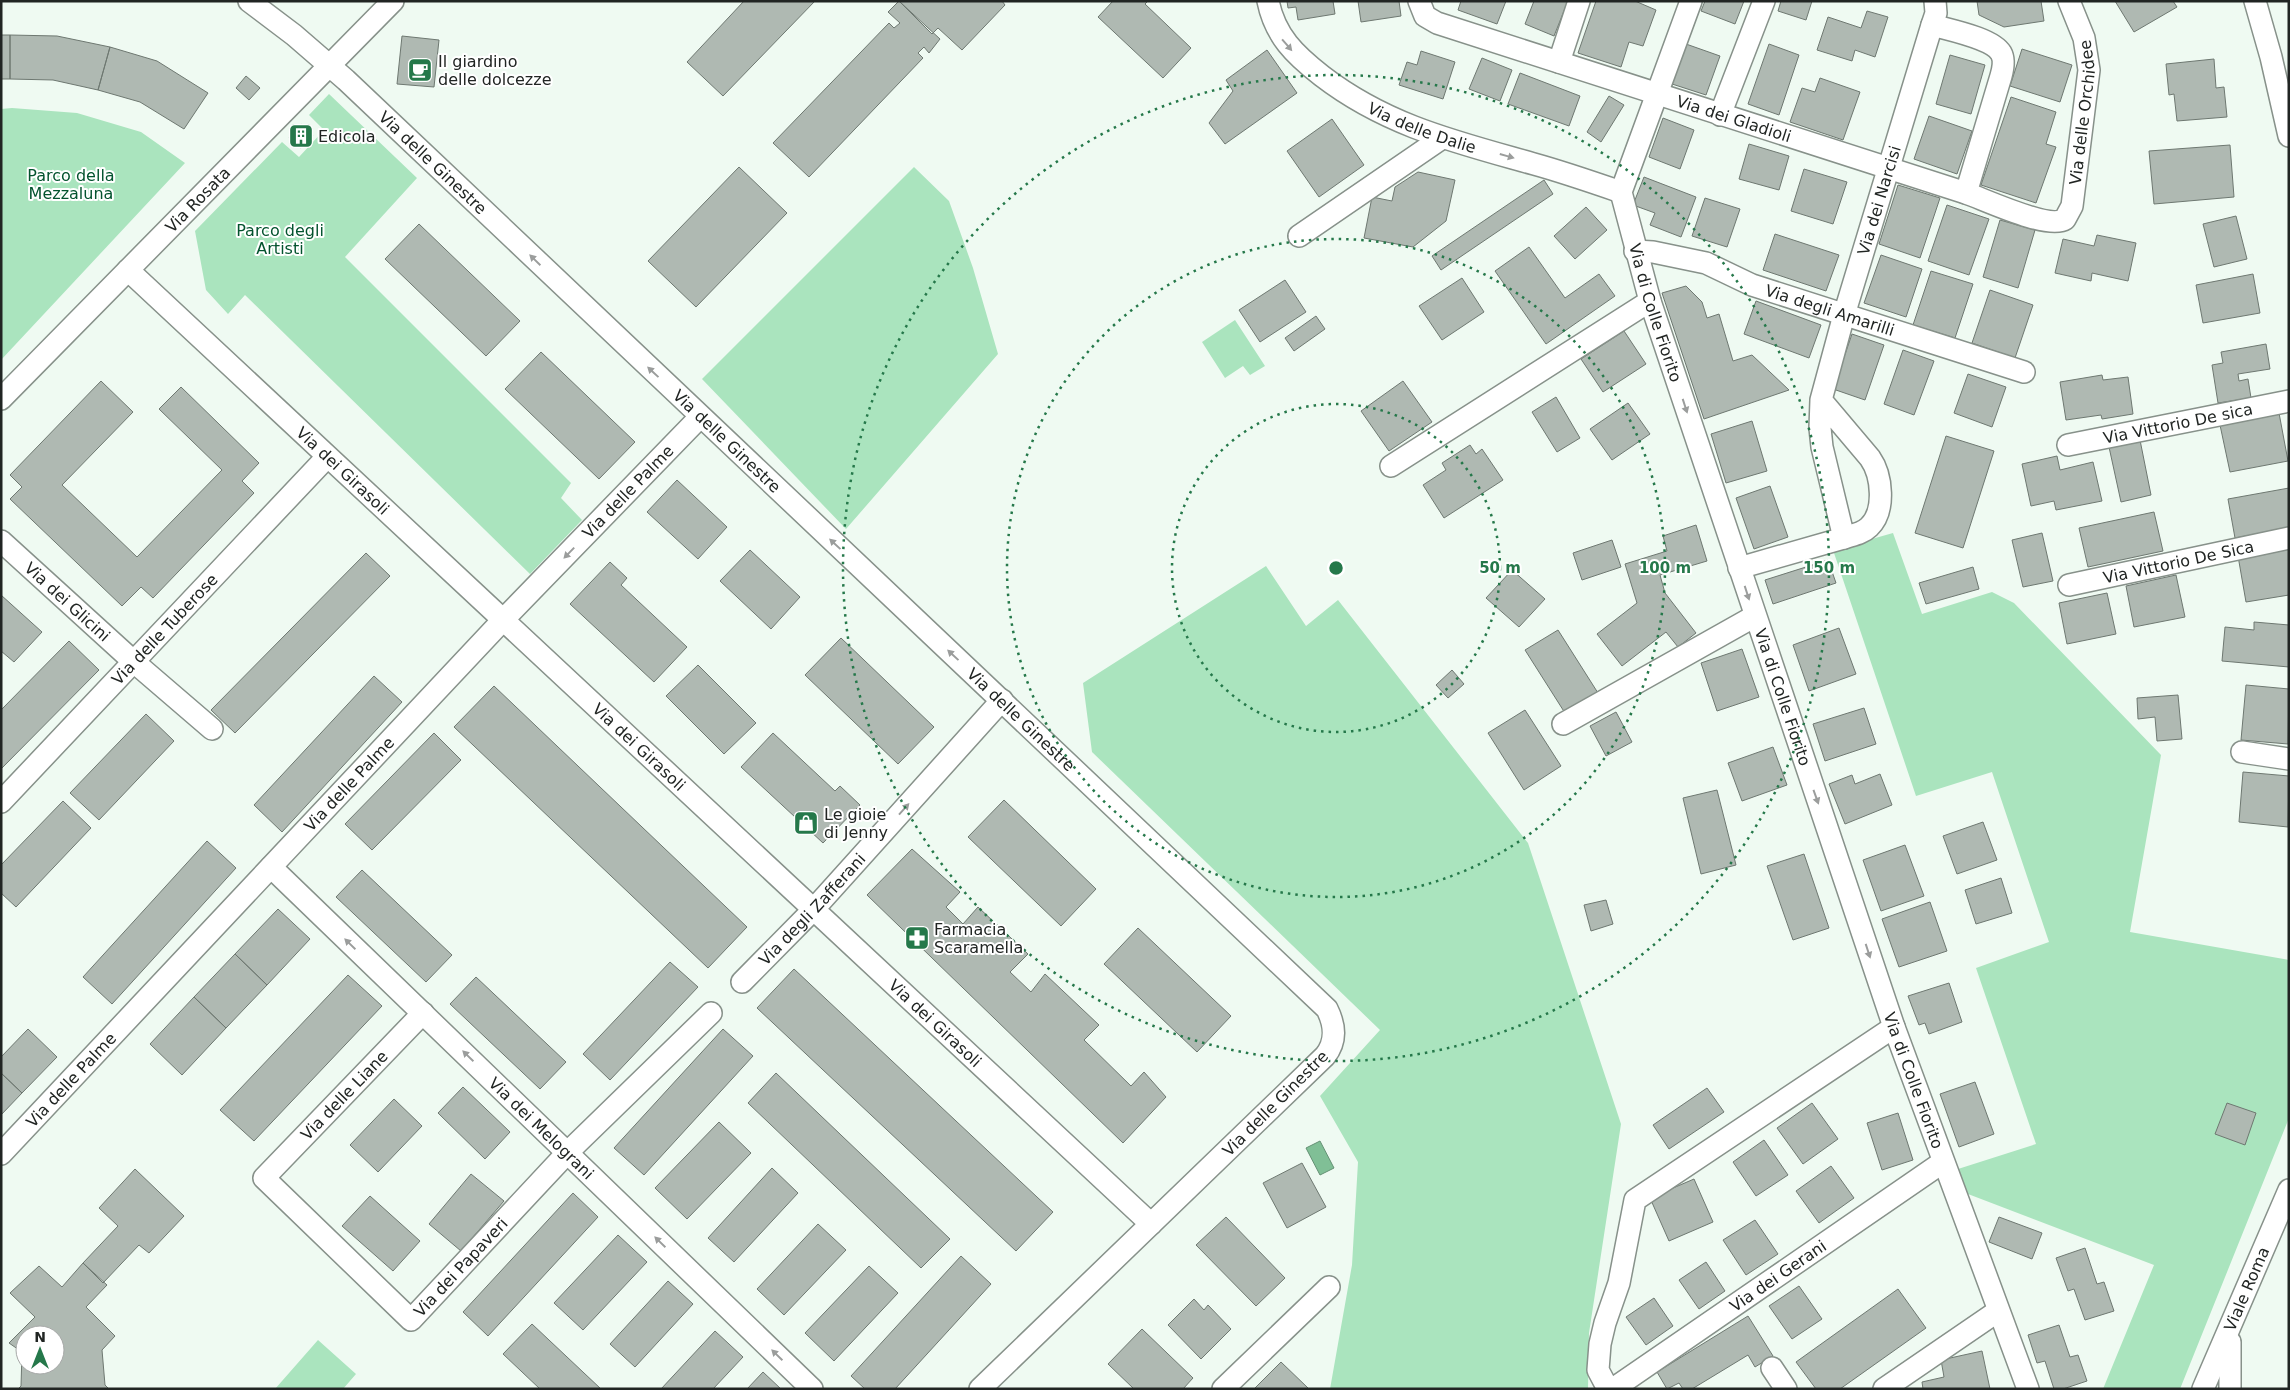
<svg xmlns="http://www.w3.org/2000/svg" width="2290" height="1390" font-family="'DejaVu Sans',sans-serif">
	<rect width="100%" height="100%" fill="#effaf2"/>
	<path fill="#aae4be" d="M329,94L417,178L345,257L571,483L561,498L582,520L530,574L245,295L228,314L206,290L195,231L282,142L299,157L324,130L309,115Z
		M12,108L77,113L141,132L185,163L1,360V109Z
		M914,167L949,201L973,268L998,354L846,529L702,379Z
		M1235,320L1265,366L1250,375L1243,366L1225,378L1202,342Z
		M1893,533L1922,614L1992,592L2014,603L2161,755L2130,932L2289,960V1118L2180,1389H2103L2154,1265L1968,1194L1958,1169L2036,1144L1976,968L2049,942L1992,772L1916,796L1833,550Z
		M1266,566L1306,626L1338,600L1528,843L1621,1124L1589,1333L1588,1389H1330L1352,1265L1358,1162L1320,1096L1380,1030L1092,752L1083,683Z
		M318,1340L356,1374L343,1389H275Z"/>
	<path fill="#80bf96" stroke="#649174" d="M1320,1141L1334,1168L1320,1175L1306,1148Z"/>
	<path fill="#afb9b2" stroke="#6e7871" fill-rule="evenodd" d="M744,1H815L723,96L687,62Z
		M899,1L940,39L929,53L924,47L918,53L923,58L809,177L773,143L889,23L894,28L900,23L888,12Z
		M899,1H1002L1005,5L962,50L938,28L932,34Z
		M1113,1H1148L1145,4L1191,48L1163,78L1098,17Z
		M1287,1H1333L1335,14L1298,20L1296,7L1288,8Z
		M1358,1H1399L1401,16L1361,22Z
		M1461,1H1506L1497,24L1458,10Z
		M1534,1H1568L1554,36L1525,24Z
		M1596,1H1635L1656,10L1643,46L1629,42L1621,67L1578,53Z
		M1705,1H1744L1735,24L1701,11Z
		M1781,1H1812L1806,20L1778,11Z
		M1977,1H2041L2044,21L2004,27L1979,15Z
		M2115,1H2173L2177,7L2134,32Z
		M1867,11L1888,17L1875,57L1855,50L1852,61L1817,50L1828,17L1861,28Z
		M1,35H10V79H1Z
		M10,35L57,36L110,47L98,90L53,80L10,79Z
		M402,36L439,40L434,87L397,84Z
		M1686,44L1720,56L1706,95L1672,84Z
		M1769,44L1799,55L1779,115L1748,104Z
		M110,47L157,61L208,93L184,129L140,102L98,90Z
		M2022,49L2072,65L2060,102L2010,86Z
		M1267,50L1297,93L1225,144L1209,123L1233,91L1226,80Z
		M1421,51L1455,62L1443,99L1399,85L1407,62L1417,65Z
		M1950,55L1985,65L1971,114L1936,104Z
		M1482,58L1512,70L1500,101L1469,89Z
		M2214,59L2216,88L2224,87L2227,117L2177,121L2174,94L2169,95L2166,64Z
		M1520,73L1580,96L1569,126L1508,104Z
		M246,76L260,88L249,100L236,88Z
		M1820,78L1860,92L1843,140L1790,122L1802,88L1815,92Z
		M1609,96L1624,105L1601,142L1587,132Z
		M2011,97L2056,112L2046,144L2056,147L2036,203L1981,185Z
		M1929,116L1972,131L1957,174L1914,159Z
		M1663,118L1694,130L1680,169L1649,157Z
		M1332,119L1364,165L1319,197L1287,151Z
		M301,124L313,135L301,148L289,138Z
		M1749,144L1789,156L1779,190L1739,179Z
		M2230,145L2234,197L2154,204L2149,151Z
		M739,167L787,213L696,307L648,261Z
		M1804,169L1847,182L1833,224L1791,211Z
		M1418,172L1455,180L1446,221L1413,247L1364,238L1372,197L1392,201L1395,187Z
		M1644,177L1696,197L1681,237L1650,225L1655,213L1633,205Z
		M1544,180L1553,194L1441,270L1432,256Z
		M1898,185L1940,198L1920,258L1879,244Z
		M1705,198L1740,209L1727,247L1692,236Z
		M1947,205L1989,219L1969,275L1928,261Z
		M1586,207L1607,230L1575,259L1554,236Z
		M2236,216L2247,259L2214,267L2203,224Z
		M2000,220L2035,230L2018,288L1983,277Z
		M419,224L520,321L486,356L385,259Z
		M1775,234L1839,255L1826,291L1763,270Z
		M2097,235L2136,243L2128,281L2092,273L2091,281L2055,273L2063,239L2094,246Z
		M1529,247L1565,298L1599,274L1615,296L1546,344L1495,271Z
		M1881,255L1922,269L1906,317L1864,303Z
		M1931,271L1973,284L1955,338L1913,325Z
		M2253,274L2260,313L2203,323L2196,285Z
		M1462,278L1484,312L1442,340L1419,306Z
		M1285,280L1306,312L1260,342L1239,310Z
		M1686,286L1702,302L1707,318L1719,314L1733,361L1752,355L1789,390L1704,419L1662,293Z
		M1990,290L2033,305L2015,358L1972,343Z
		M1756,301L1821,325L1809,358L1744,334Z
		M1316,316L1325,329L1294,351L1285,338Z
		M1624,331L1646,364L1603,392L1581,359Z
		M1852,334L1884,345L1865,400L1833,389Z
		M2266,344L2270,369L2238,374L2239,381L2248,379L2251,398L2218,403L2212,365L2223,363L2221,352Z
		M1903,350L1934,361L1914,415L1884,404Z
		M541,352L635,442L599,479L505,389Z
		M1968,374L2006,387L1992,427L1954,413Z
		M2102,375L2103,380L2128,377L2133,414L2102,419L2101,415L2066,420L2060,382Z
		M101,381L133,412L62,485L137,557L222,470L159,409L181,387L259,463L242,481L254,493L153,598L141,587L122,606L10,499L22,487L10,475Z
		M1403,381L1432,422L1389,451L1361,411Z
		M1556,397L1580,438L1557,452L1532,412Z
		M1628,403L1650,434L1612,460L1590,429Z
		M2279,413L2288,461L2230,472L2220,425Z
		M1752,421L1767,471L1726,483L1711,434Z
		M1946,436L1994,451L1963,548L1915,533Z
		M2140,440L2151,495L2121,502L2109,447Z
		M1470,445L1476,454L1482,449L1503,480L1444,518L1423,485L1446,470L1442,463Z
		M2057,456L2060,470L2093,462L2102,501L2056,510L2054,501L2031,506L2022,464Z
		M677,480L727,527L698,559L647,512Z
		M1770,486L1788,537L1754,549L1736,498Z
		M2289,488V528L2235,538L2228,499Z
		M2154,512L2163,551L2088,567L2079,528Z
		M1696,525L1707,561L1660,575L1665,593L1696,633L1678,647L1666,632L1622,666L1597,634L1637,603L1625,564L1667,551L1663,536Z
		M2042,533L2053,581L2023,587L2012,540Z
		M1612,540L1621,567L1582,580L1573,553Z
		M2289,548V595L2246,602L2238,556Z
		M750,550L800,597L771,629L720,581Z
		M366,553L390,576L235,733L211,710Z
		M1828,560L1836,583L1773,604L1765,580Z
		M610,562L627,578L621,585L687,647L654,682L570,604Z
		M1973,567L1979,589L1926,604L1919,583Z
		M1512,570L1545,599L1519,627L1486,598Z
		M2176,575L2185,617L2134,627L2126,586Z
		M2107,593L2116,634L2067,644L2059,603Z
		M1,595L42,632L14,662L1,651Z
		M2254,622L2289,625V667L2222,661L2225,627L2254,630Z
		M1839,628L1856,674L1809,691L1793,645Z
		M1558,630L1598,693L1565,713L1525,650Z
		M841,638L934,727L898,764L805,675Z
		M69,641L99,670L1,769V710Z
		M1742,649L1759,697L1717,711L1701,663Z
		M698,665L756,723L724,754L666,696Z
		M1452,670L1464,684L1448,698L1436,685Z
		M374,676L402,702L282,832L254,805Z
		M2246,685L2289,689L2288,744L2241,740Z
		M494,686L747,927L708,968L454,727Z
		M2178,695L2182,739L2157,741L2155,717L2138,719L2137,698Z
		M1864,708L1876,744L1825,761L1813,724Z
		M1525,710L1561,766L1524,790L1488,733Z
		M1616,712L1632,742L1606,756L1590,726Z
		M146,714L174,741L99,820L70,793Z
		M434,733L461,760L372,850L345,824Z
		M773,733L835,791L840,786L860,805L823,843L741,767Z
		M1773,747L1787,785L1742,801L1728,763Z
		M2243,772L2289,776L2288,827L2239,822Z
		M1880,774L1892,805L1845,824L1829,784L1852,775L1855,784Z
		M1717,790L1736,865L1701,874L1683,798Z
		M1004,800L1096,889L1061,926L968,837Z
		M63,801L91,828L16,907L1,893V865Z
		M1983,822L1997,860L1957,874L1943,836Z
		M207,841L236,868L112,1004L83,977Z
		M1905,845L1924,896L1881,911L1863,860Z
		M912,849L960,892L946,907L963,924L978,907L1028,954L1010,972L1031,992L1045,974L1099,1025L1084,1040L1131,1086L1144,1072L1166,1097L1123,1143L867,895Z
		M1804,854L1829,928L1793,940L1767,866Z
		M362,870L452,955L426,982L336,897Z
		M2001,878L2012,913L1976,924L1965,890Z
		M1606,900L1613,924L1591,931L1584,905Z
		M1930,902L1947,951L1899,967L1882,919Z
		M278,909L310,939L267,985L235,954Z
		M1138,928L1231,1016L1197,1052L1104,964Z
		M235,954L267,985L226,1028L194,997Z
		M670,962L698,987L610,1080L583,1054Z
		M794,969L1053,1212L1016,1251L757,1008Z
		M348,975L382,1006L254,1141L220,1110Z
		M476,977L566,1062L540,1089L450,1004Z
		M1949,983L1962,1022L1929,1034L1925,1023L1919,1025L1908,996Z
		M194,997L226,1028L182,1075L150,1044Z
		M28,1029L57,1057L22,1093L1,1073V1057Z
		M723,1029L753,1056L644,1175L614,1148Z
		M1,1073L22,1093L1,1115Z
		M776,1073L950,1239L921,1268L748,1103Z
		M1975,1082L1994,1134L1959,1147L1940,1094Z
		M463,1087L510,1132L485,1159L438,1113Z
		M1707,1088L1724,1112L1669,1149L1653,1125Z
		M394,1099L422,1126L378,1172L350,1145Z
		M1812,1103L1838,1139L1803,1164L1777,1128Z
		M2227,1103L2256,1113L2245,1145L2215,1134Z
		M1898,1113L1913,1160L1882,1170L1867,1123Z
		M719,1122L751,1153L687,1219L655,1188Z
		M1764,1140L1788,1175L1756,1196L1733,1162Z
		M1302,1163L1326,1207L1287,1228L1263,1183Z
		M1831,1166L1854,1198L1819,1223L1796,1191Z
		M772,1168L798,1193L734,1262L708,1238Z
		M135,1169L184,1216L149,1253L139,1245L103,1283L83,1263L118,1226L99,1208Z
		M471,1174L504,1201L461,1251L429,1224Z
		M1694,1179L1713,1222L1669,1241L1650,1198Z
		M573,1193L598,1217L488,1336L463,1312Z
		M370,1196L420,1241L393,1271L342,1226Z
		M1226,1217L1285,1278L1256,1306L1196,1245Z
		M1999,1217L2042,1233L2032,1259L1989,1242Z
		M1755,1220L1778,1254L1746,1275L1723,1240Z
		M818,1224L846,1250L784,1315L757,1289Z
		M618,1235L647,1262L583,1330L554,1303Z
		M2085,1248L2097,1284L2104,1282L2114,1311L2085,1320L2074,1289L2068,1291L2056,1258Z
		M961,1256L991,1284L895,1389H865L851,1376Z
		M1706,1262L1725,1291L1699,1309L1679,1280Z
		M83,1263L107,1285L86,1307L115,1336L102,1350L105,1385L109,1389H18L21,1386L22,1352L9,1343L35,1317L10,1293L39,1266L62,1287ZM25,1335H55V1365H25Z
		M869,1266L898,1293L834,1361L805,1333Z
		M668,1281L693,1304L635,1367L610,1344Z
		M1799,1286L1822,1319L1792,1339L1769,1306Z
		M1898,1289L1926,1328L1840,1389H1816L1796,1362Z
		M1654,1298L1673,1326L1646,1345L1626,1317Z
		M1194,1299L1204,1310L1208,1305L1231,1329L1201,1359L1168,1325Z
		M1748,1316L1773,1356L1755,1367L1748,1355L1692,1389H1683L1679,1383L1667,1389L1657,1372Z
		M532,1324L601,1389H540L503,1354Z
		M2059,1325L2070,1357L2078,1355L2087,1381L2063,1389H2054L2045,1361L2037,1363L2028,1335Z
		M1142,1329L1193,1378L1183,1389H1134L1108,1364Z
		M715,1331L743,1357L713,1389H661Z
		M1982,1351L1990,1389H1923L1922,1382L1944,1377L1941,1360Z
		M1281,1362L1308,1388L1307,1389H1254Z
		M763,1372L781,1389H747Z"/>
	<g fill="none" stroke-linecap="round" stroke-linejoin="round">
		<defs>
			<g id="minor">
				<path id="s1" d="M249,1L294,35L346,80L1327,1009C1335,1025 1337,1041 1325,1056L980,1389"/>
				<path id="s2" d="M1268,1C1275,36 1295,55 1322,76C1387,126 1456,142 1534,164C1563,172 1592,182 1621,192"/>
				<path id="s3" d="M1419,1L1425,16L1437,23L1966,193C1986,200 2049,230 2065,219L2072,206L2089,70L2084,38L2069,1"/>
				<path id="s4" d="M1691,1L1621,192L1650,301L1894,1027L2028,1389"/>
				<path d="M2255,1L2271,57L2289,136"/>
				<path d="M1932,25C1949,30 1992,38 2001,53C2005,60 2003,69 2001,76L1966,193"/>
				<path d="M1559,62L1579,1"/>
				<path d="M1720,115L1764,1"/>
				<path d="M1299,236L1442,138"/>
				<path id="s5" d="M1635,251L1653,252L1706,263L1752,285L2024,372"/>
				<path id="s6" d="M128,270L1151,1224"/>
				<path id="s7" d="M1,399L393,1"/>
				<path id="s8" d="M1821,400L1870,458C1882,475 1886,511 1869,527C1863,533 1853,535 1844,538L1822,447L1820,428L1821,400L1844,315L1932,25L1936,13L1935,1"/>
				<path id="s9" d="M2068,445L2289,401"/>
				<path d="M1391,466L1650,301"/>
				<path id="s10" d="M1,541L134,662L212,729"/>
				<path d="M1739,568L1844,538"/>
				<path id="s11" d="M2069,585L2289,538"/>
				<path d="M1563,724L1755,616"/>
				<path d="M2242,752L2289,759"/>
				<path id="s12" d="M1,802L327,457"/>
				<path id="s13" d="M271,867L812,1389"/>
				<path id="s14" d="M742,982L813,910L1002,700"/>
				<path id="s15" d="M423,1013L264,1178L411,1320L568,1152L711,1013"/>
				<path id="s16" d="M1,1154L502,621L700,417"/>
				<path d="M2230,1342V1389"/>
				<path d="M1772,1368L1786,1389"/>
				<path d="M1223,1389L1329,1287"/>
				<path d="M1608,1389L1598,1370L1600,1344L1605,1323L1619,1283L1635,1200L1894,1027"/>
				<path id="s17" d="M1613,1389L1943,1162"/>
				<path d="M1884,1389L1998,1311"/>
				<path id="s18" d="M2203,1389L2289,1190"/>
			</g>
		</defs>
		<use href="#minor" stroke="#87918a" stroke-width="24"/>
		<use href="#minor" stroke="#fff" stroke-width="21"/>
	</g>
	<defs><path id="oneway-solid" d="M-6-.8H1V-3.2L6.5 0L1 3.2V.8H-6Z" transform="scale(1.25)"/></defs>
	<g fill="#9b9d9c">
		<use href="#oneway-solid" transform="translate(1287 45) rotate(49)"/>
		<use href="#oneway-solid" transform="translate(1507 156) rotate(16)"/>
		<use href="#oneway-solid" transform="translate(535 260) rotate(-136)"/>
		<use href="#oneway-solid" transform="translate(653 372) rotate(-137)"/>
		<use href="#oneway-solid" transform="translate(1685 406) rotate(72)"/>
		<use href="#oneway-solid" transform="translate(835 544) rotate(-137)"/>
		<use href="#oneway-solid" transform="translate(569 553) rotate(134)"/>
		<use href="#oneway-solid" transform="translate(1747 593) rotate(72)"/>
		<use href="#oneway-solid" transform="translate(953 655) rotate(-137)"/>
		<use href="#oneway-solid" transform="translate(1816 797) rotate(70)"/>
		<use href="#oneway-solid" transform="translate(904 809) rotate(-48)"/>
		<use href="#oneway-solid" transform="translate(350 944) rotate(-136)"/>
		<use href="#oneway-solid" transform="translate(1868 951) rotate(72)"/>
		<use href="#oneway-solid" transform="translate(468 1056) rotate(-136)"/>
		<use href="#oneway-solid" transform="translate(660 1242) rotate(-136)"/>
		<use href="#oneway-solid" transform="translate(777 1355) rotate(-136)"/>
	</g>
	<g fill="none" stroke="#25784a" stroke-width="2.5" stroke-dasharray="2.5 5">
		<circle cx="1336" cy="568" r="164"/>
		<circle cx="1336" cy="568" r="329"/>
		<circle cx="1336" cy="568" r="493"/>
	</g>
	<defs>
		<symbol id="cafe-square" viewBox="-11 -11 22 22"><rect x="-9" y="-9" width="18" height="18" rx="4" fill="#25784a" stroke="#fff"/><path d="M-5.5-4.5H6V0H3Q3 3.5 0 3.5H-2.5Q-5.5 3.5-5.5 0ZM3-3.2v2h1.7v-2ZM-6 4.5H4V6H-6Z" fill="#fff"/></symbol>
		<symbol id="building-square" viewBox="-11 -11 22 22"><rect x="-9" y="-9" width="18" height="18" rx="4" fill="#25784a" stroke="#fff"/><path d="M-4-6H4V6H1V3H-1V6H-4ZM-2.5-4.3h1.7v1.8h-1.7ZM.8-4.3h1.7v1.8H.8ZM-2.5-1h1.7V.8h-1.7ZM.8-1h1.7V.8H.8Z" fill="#fff"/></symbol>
		<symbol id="shop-square" viewBox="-11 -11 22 22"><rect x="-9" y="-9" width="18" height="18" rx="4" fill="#25784a" stroke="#fff"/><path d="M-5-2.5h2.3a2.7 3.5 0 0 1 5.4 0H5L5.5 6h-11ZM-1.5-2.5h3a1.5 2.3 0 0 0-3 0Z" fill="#fff"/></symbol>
		<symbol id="pharmacy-square" viewBox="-11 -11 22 22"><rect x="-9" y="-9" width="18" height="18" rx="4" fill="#25784a" stroke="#fff"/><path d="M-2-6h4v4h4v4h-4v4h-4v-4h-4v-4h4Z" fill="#fff"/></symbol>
	</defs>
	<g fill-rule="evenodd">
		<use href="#cafe-square" x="406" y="56" width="28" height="28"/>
		<use href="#building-square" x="287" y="122" width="28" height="28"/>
		<use href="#shop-square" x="792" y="809" width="28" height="28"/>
		<use href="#pharmacy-square" x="903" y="924" width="28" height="28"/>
	</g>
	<g text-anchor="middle" stroke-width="4" stroke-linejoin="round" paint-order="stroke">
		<g font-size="16" fill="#212523" stroke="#fff" text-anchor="start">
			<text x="438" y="67">Il giardino<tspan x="438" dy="18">delle dolcezze</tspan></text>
			<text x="318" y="142">Edicola</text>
			<text x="824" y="820">Le gioie<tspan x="824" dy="18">di Jenny</tspan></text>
			<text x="934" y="935">Farmacia<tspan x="934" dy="18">Scaramella</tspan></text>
		</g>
		<g font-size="16" fill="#212523" stroke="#fff">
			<text dy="6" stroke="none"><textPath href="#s3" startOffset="799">Via delle Orchidee</textPath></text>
			<text dy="6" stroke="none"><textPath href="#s3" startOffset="342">Via dei Gladioli</textPath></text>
			<text dy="6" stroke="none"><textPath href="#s2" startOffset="208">Via delle Dalie</textPath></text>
			<text dy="6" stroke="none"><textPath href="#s1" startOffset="245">Via delle Ginestre</textPath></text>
			<text dy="6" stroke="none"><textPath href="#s7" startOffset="280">Via Rosata</textPath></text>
			<text dy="6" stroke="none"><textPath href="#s8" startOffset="526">Via dei Narcisi</textPath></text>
			<text dy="6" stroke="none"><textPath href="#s5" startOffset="205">Via degli Amarilli</textPath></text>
			<text dy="6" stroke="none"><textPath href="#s4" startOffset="329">Via di Colle Fiorito</textPath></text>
			<text dy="6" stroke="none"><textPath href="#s9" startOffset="112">Via Vittorio De sica</textPath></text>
			<text dy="6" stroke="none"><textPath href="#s1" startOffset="650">Via delle Ginestre</textPath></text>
			<text dy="6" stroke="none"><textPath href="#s6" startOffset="294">Via dei Girasoli</textPath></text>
			<text dy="6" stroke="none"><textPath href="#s16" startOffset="912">Via delle Palme</textPath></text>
			<text dy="6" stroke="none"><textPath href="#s11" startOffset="112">Via Vittorio De Sica</textPath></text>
			<text dy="6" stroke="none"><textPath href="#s10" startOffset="90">Via dei Glicini</textPath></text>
			<text dy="6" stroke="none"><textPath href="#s12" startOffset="238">Via delle Tuberose</textPath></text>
			<text dy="6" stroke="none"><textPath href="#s4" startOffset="734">Via di Colle Fiorito</textPath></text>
			<text dy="6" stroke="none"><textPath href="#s1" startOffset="1055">Via delle Ginestre</textPath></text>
			<text dy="6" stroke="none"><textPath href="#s6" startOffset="699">Via dei Girasoli</textPath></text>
			<text dy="6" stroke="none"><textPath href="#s16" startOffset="508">Via delle Palme</textPath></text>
			<text dy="6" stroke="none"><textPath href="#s14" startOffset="101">Via degli Zafferani</textPath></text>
			<text dy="6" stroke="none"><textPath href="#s6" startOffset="1104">Via dei Girasoli</textPath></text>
			<text dy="6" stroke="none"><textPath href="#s16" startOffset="102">Via delle Palme</textPath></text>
			<text dy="6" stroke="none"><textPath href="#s4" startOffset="1139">Via di Colle Fiorito</textPath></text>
			<text transform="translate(344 1095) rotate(-46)" y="6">Via delle Liane</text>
			<text transform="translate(1275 1103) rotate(-45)" y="6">Via delle Ginestre</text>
			<text dy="6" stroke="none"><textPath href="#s13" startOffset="376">Via dei Melograni</textPath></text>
			<text dy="6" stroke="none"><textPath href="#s15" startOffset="506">Via dei Papaveri</textPath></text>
			<text dy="6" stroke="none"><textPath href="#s17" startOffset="200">Via dei Gerani</textPath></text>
			<text dy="6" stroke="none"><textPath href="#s18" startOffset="109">Viale Roma</textPath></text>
		</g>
		<g font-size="16" fill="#03532e" stroke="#fff">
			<text x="71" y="181">Parco della<tspan x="71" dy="18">Mezzaluna</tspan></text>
			<text x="280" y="236">Parco degli<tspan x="280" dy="18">Artisti</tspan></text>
		</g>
	</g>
	<circle cx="1336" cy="568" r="8" fill="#25784a" stroke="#fff" stroke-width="2.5"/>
	<g font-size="15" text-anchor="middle" font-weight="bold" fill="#25784a" stroke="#fff" stroke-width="4" stroke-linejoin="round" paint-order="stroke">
		<text x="1500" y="573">50 m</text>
		<text x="1665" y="573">100 m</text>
		<text x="1829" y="573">150 m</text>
	</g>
	<rect width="2290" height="1390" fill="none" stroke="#212523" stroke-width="5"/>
	<g transform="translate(40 1350)"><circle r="24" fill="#ffffff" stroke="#a6a8a7"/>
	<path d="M0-4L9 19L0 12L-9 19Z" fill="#25784a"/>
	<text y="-8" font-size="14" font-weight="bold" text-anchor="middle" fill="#212523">N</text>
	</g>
</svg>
